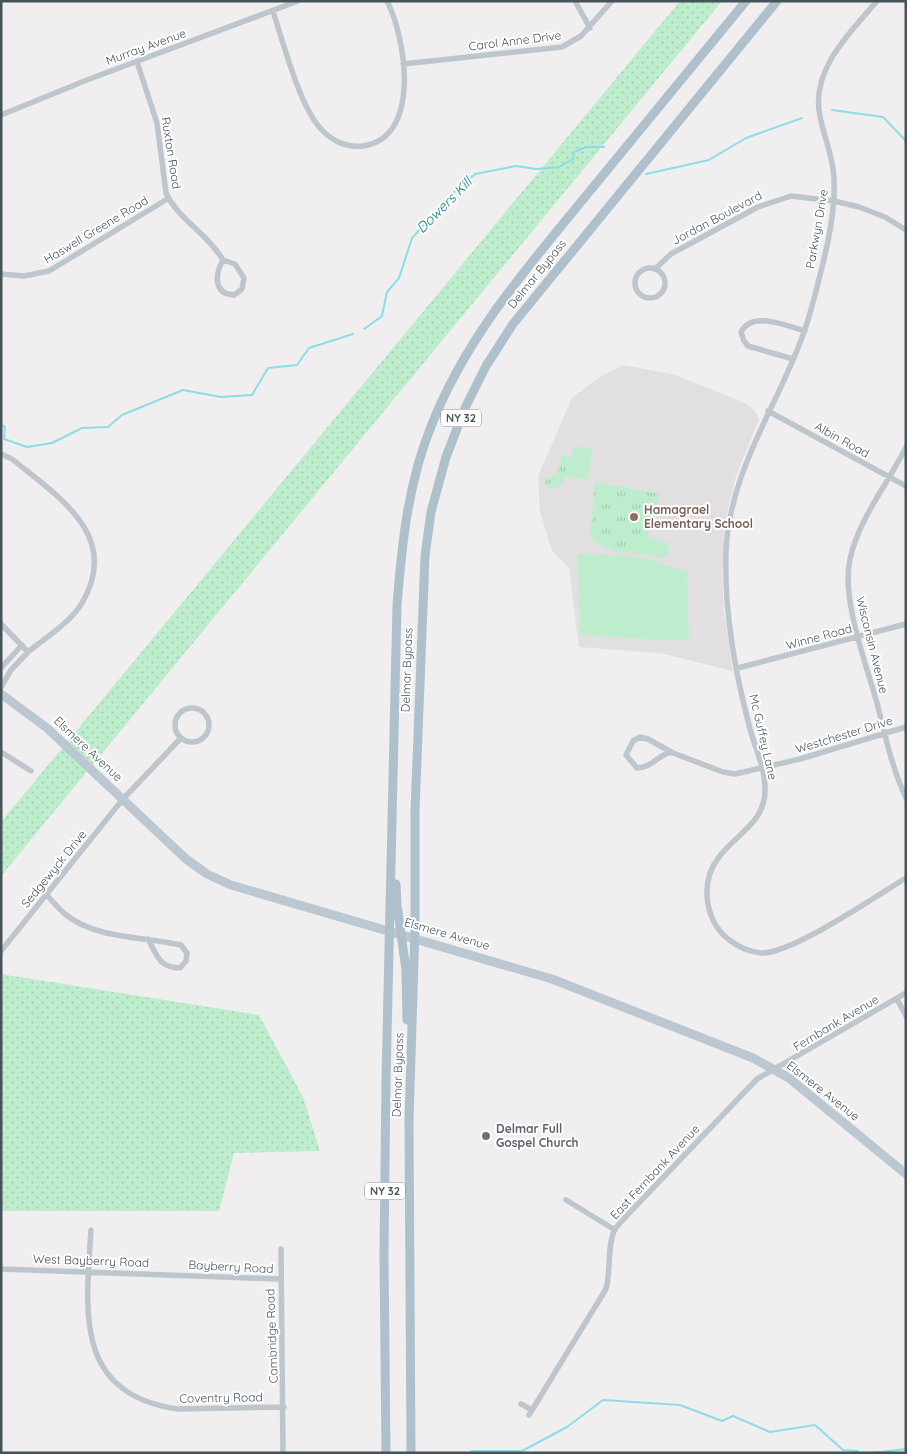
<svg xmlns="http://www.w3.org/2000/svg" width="907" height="1454" font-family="Quicksand,sans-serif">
	<defs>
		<pattern id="grass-dots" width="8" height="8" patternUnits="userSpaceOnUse" patternTransform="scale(1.25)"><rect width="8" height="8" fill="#bdedcc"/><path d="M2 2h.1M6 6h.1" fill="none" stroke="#a4cdb1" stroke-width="1.8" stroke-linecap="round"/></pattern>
		<pattern id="park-tufts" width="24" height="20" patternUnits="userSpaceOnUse" patternTransform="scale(1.25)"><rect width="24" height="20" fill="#bdedcc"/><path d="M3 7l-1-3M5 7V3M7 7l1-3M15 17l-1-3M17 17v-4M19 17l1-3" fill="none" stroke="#a4cdb1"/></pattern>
	</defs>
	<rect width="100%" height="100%" fill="#f0eeee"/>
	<path fill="#e1dfe0" d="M624,365L675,375L728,396L746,404L755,411L759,419L736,476L725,522L722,574L724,612L733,671L660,653L579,647L569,568L552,551L540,512L538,476L572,398L598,378Z"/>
	<path fill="url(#grass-dots)" d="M680,1H722L1,876V822Z
		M1,974L259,1015L303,1097L320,1151L234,1153L219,1211H1Z"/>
	<path fill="url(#park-tufts)" d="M574,446L593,450L587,480L567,476L557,489L547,487L544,484L546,479L557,474L562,455L571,458Z
		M595,482L660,494L647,539L669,543L666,557L614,551L590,539Z"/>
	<path fill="#bdedcc" d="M574,446L593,450L587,480L567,476Z
		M647,539L669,543L666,557L646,552Z
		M578,554C599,555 620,555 641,558C656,560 675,571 687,570L689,639L675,641L580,635Z"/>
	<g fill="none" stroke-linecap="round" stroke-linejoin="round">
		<path stroke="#8bdde9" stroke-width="2" d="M832,110L883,117L906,141
			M646,174L709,160L746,138L802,118
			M364,329L382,316L387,292L399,278L412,238L451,195L475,174L516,166L536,169L559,167L573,159L574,152L586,147H604
			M1,425L5,427L4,439L27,447L52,443L82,428L108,427L122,415L183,390L221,397L252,395L268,368L297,365L309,348L353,334
			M469,1453L472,1451H522L567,1427L603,1400L680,1405L722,1421L733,1416L770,1432L815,1425L843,1450L858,1451
			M872,1453L906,1449"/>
		<path stroke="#bdc6cd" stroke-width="5.5" d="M575,1L590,28
			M877,1C850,33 810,70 820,116C824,138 834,158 834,181C836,219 822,268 812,306C790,391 730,460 726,551C724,610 734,668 749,725C754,746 765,767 765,789C766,822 736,834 719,857C700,881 704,919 728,939C737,946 749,952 761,953C792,954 876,896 906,878
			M273,11C283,42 300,108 322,130C332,141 347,148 363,146C422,138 406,38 387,1
			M137,62L157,123L166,193C178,219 209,235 223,260
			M403,64L562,47L581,36L612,1
			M1,115L87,80L298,1
			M223,260L235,264L244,278L242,289L234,295C213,294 215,274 223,260Z
			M656,268L671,254L758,207L791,196L834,201L859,207L885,217L906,230
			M635 283a15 15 0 1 1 30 0a15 15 0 1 1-30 0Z
			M1,274L24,276L49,271L169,198
			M793,359L748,346L744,341L741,332C752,310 787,326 805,331
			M768,411L906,486
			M906,447C888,484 859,518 850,559C841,598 866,664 877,703C885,735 892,768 906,798
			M1,454L12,459C57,496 122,535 82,603C72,621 44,639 28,652L1,624
			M1,668L22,645
			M738,668L906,624
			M1,687L11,670L28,652
			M175 725a17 17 0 1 1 34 0a17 17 0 1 1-34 0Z
			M1,752L31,771
			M673,753C661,751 653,768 637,768L626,755L633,741L640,737L648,739L673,753L723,772L735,774L800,759L906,727
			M46,894C52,901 58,908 65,914C97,940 143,936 181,945L187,953L186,961L180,968C159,968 157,955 148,939
			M1,951L123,799L181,738
			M897,999L906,1016
			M566,1200L615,1230
			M91,1230C86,1310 73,1394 178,1409L284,1407
			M281,1249L283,1453
			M1,1269L280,1279
			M521,1404L532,1410
			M529,1415L606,1289C611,1272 607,1244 615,1229C620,1222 628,1215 634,1208L757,1079L906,993"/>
		<path stroke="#bcc8d1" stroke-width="9" d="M1,694L47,728L186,859L207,874L231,885L552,979L753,1058L789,1078L906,1174"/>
		<path stroke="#aec0cc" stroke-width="9" d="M396,884L397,905L406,970L407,1020
			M386,1453L384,1254L386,1080L397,605C402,543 408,482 432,424C465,341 520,276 576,208C632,139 689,70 746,1
			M411,1453L409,1120L415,929V811L425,556L431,512L446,457L465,408L486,366L513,324L777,1"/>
	</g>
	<circle fill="#8d6e63" stroke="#fff" stroke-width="2" cx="634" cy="517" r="5"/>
	<circle fill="#6b7280" stroke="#fff" stroke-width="2" cx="486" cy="1136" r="5"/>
	<g text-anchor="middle" stroke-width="4" stroke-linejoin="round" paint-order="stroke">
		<g fill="#fff" stroke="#7e878c" stroke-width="1">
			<rect x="441" y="409.5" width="40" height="17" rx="4"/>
			<rect x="365" y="1182.5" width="40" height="17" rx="4"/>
		</g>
		<g font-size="11" font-weight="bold" fill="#47535b">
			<text x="461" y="422">NY 32</text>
			<text x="385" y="1195">NY 32</text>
		</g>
		<g font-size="12" fill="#47535b" stroke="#fff">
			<text transform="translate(515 41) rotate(-7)" y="4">Carol Anne Drive</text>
			<text transform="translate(146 47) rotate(-20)" y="4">Murray Avenue</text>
			<text transform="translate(171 153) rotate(81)" y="4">Ruxton Road</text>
			<text transform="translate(717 218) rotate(-28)" y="4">Jordan Boulevard</text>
			<text transform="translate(817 229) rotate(-80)" y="4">Parkwyn Drive</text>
			<text transform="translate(96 230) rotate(-31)" y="4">Haswell Greene Road</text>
			<text transform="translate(537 274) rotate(-51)" y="4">Delmar Bypass</text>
			<text transform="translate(842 440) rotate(29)" y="4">Albin Road</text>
			<text transform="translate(819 637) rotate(-15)" y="4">Winne Road</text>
			<text transform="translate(872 645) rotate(76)" y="4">Wisconsin Avenue</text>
			<text transform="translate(407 670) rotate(-88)" y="4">Delmar Bypass</text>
			<text transform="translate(844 735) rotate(-17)" y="4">Westchester Drive</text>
			<text transform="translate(763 737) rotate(77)" y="4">Mc Guffey Lane</text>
			<text transform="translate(88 749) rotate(43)" y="4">Elsmere Avenue</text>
			<text transform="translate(54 869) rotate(-51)" y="4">Sedgewyck Drive</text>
			<text transform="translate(447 934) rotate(16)" y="4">Elsmere Avenue</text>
			<text transform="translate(836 1023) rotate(-31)" y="4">Fernbank Avenue</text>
			<text transform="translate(398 1075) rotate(-88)" y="4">Delmar Bypass</text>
			<text transform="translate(823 1091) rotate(38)" y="4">Elsmere Avenue</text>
			<text transform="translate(655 1172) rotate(-47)" y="4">East Fernbank Avenue</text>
			<text transform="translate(91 1261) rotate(2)" y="4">West Bayberry Road</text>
			<text transform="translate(231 1267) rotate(3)" y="4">Bayberry Road</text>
			<text transform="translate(272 1336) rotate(-92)" y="4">Cambridge Road</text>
			<text transform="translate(221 1398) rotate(-1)" y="4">Coventry Road</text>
		</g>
		<g font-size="12" font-weight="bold" fill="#785e54" stroke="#fff" text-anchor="start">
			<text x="644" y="514">Hamagrael<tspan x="644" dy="14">Elementary School</tspan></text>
		</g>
		<g font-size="12" font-weight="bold" fill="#5b616d" stroke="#fff" text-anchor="start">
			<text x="496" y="1133">Delmar Full<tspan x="496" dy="14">Gospel Church</tspan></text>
		</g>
		<g font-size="14" font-style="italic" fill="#117d8e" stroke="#fff">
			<text transform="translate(444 205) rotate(-45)" y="5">Dowers Kill</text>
		</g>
	</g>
	<rect width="907" height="1454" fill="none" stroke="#47535b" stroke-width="5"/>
</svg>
